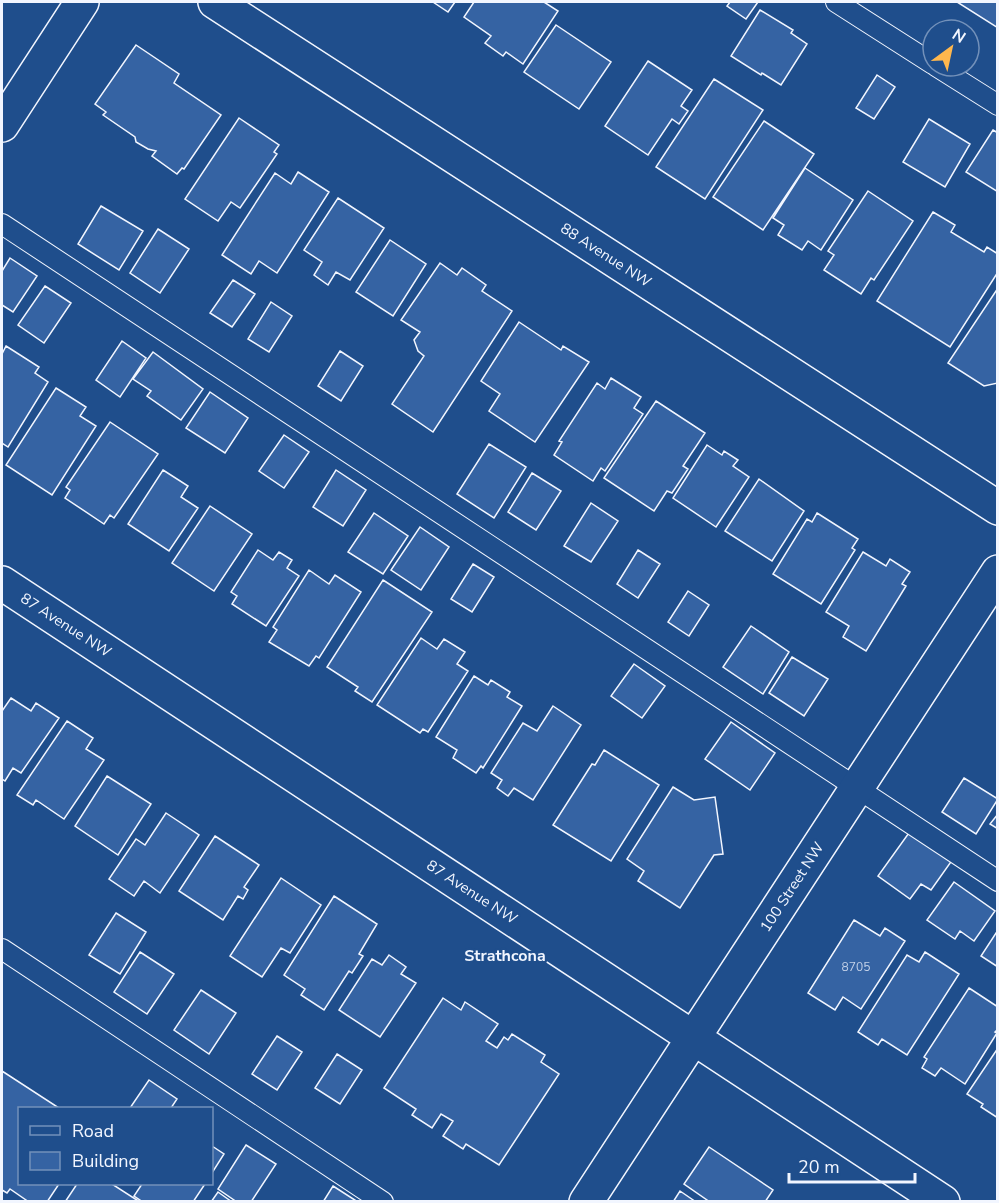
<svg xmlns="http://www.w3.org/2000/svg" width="999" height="1203" font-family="'Nunito Sans',sans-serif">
	<rect width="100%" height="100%" fill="#1f4e8c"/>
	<path fill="#3563a3" stroke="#f2f6ff" stroke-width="1.5" d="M433,2H455L448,12Z
		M474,2H544L558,11L523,64L506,52L503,56L485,43L491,36L464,17Z
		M730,2H758L746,19L727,6Z
		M957,2H998V28Z
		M760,10L793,30L791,33L807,44L781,85L762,73L761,75L731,56Z
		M556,25L611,62L579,109L524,72Z
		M136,45L179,74L174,83L221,115L184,169L182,168L177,174L152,156L156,151L148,149L136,142L135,137L103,115L106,112L95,104Z
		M648,61L692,90L681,106L688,111L679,124L672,119L648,155L605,126Z
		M877,75L895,87L874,119L856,108Z
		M714,79L763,110L705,199L656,167Z
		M239,118L279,145L274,152L277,154L240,208L231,202L218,221L185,199Z
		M929,119L970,144L945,187L903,162Z
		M764,121L814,154L763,230L713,197Z
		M993,130L998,133V192L966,172Z
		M805,168L853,200L821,250L808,241L802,250L778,235L784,225L773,218Z
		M298,172L329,192L277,273L259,261L251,274L222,255L275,173L291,184Z
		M868,191L913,221L874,280L871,278L861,294L824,270L834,255L828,251Z
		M338,198L384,228L350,280L336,272L328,285L314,275L322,262L304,250Z
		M101,206L143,231L119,270L78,244Z
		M933,212L955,225L951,232L984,252L987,247L998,254V272L950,347L877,301Z
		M158,229L189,249L160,293L130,273Z
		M390,240L426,264L393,316L356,292Z
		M10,258L37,276L13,312L2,305V271Z
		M440,263L457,275L462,268L486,285L482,291L512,311L433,432L392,404L424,356L418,351L414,340L420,332L401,320Z
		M233,280L255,294L232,327L210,313Z
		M45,286L71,303L44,343L18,325Z
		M998,288V383L984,386L948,363Z
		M271,302L292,316L269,352L248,339Z
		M519,322L561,350L563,346L589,362L535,442L489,411L500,394L481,381Z
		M122,341L146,358L120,397L96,380Z
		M6,346L39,367L35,373L48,382L8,447L2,443V354Z
		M340,351L363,366L341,401L318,386Z
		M153,352L203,389L181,420L147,396L151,391L133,379Z
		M611,378L641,397L634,408L643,414L605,471L601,468L593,481L554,455L562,442L559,441L597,383L605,389Z
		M56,388L86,407L80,416L96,426L52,495L6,465Z
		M210,392L248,418L225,453L186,428Z
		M656,401L705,433L683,466L688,469L672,493L667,491L654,511L604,478Z
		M110,422L158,454L114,518L110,515L104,524L65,498L70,490L66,487Z
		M284,435L309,452L284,488L259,471Z
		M489,444L526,467L494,518L457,494Z
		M707,445L722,455L724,451L738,460L733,466L749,477L716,527L673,498Z
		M163,470L188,486L181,497L198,508L169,551L128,524Z
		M336,470L366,490L343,526L313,507Z
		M532,473L561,491L536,530L508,512Z
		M759,479L804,511L772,561L725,531Z
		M591,503L618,521L591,562L564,546Z
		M210,506L252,534L214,591L172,563Z
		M374,513L408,536L383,574L348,552Z
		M817,513L858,539L852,548L855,550L821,604L773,574L807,519L812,522Z
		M420,527L449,547L421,590L391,570Z
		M258,550L273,560L279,552L292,560L287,568L299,576L266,626L232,604L237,596L231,592Z
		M638,550L660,564L638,598L617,584Z
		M863,552L886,566L890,559L910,572L902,584L906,586L866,651L843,637L849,626L826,612Z
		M473,564L494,577L472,612L451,599Z
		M309,570L329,584L335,575L361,592L319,658L316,656L309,666L269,642L277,630L273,627Z
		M383,580L432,612L372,702L355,691L358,687L327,667Z
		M688,591L709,605L689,636L668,622Z
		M751,626L789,652L763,694L723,667Z
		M421,638L437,649L444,639L465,652L457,664L468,671L428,732L423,729L420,733L377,705Z
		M792,657L828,679L804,716L769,693Z
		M634,664L665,686L642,718L611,696Z
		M474,676L488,685L491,680L510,692L507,697L522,706L483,768L481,766L476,773L453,758L457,750L436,737Z
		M11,698L31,711L36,703L59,718L21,773L13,768L5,781L2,779V711Z
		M553,706L581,725L533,800L514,788L508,796L497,788L502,780L491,773L523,723L537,731Z
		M67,721L93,738L86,749L104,760L64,819L36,800L33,805L17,795Z
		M731,722L775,753L750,790L705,759Z
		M604,750L659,785L611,861L553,825L592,764L595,765Z
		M107,776L151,804L118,855L75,826Z
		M964,778L998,799L976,834L942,812Z
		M673,787L694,800L715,797L723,854L714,855L680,908L638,881L644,871L627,859Z
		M166,813L199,835L160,893L144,881L134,896L109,879L136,839L145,845Z
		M998,814V829L990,824Z
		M911,830L953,859L931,890L921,884L910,899L878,876Z
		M215,836L259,865L244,887L248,890L243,899L238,896L223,920L179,891Z
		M281,878L321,905L290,953L281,948L262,977L230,956Z
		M954,882L995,911L974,941L960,931L955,939L927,920Z
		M334,896L377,924L359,954L363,956L352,973L349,971L324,1010L301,995L305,989L284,975Z
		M116,913L146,932L120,974L89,955Z
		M854,920L880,936L885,928L905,941L861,1009L843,997L835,1010L808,993Z
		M998,930V967L981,956Z
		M140,952L174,974L147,1014L114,992Z
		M925,952L959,974L907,1055L882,1039L878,1045L858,1032L907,955L919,962Z
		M389,955L406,967L401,974L416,983L380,1037L339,1010L372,959L382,965Z
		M969,988L998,1007V1029L995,1032L997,1033L965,1084L941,1068L935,1076L922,1068L927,1059L924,1057Z
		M201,990L236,1013L209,1054L174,1030Z
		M443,998L461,1010L465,1002L498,1024L486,1041L497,1048L504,1037L508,1040L512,1034L545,1055L541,1062L559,1074L499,1165L466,1144L463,1149L443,1136L453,1121L441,1114L432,1128L412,1115L416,1109L384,1088Z
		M277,1036L302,1052L277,1090L252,1074Z
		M998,1048V1118L981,1107L983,1104L967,1094Z
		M337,1054L362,1070L340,1104L315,1088Z
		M2,1071L59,1108H20V1184H59L47,1202H29L10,1189L7,1193L2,1190Z
		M149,1080L177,1099L171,1108H130Z
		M246,1145L276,1164L251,1202H237L218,1189Z
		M212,1146L224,1154L212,1173Z
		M709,1147L773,1190L765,1202H710L684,1184Z
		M77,1184H112L140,1202H65Z
		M142,1184H205L193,1202H143L134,1196Z
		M333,1186L358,1202H323Z
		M680,1191L696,1202H673Z
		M218,1192L232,1202H211Z"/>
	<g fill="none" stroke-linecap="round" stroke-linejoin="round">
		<defs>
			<path id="service" d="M836,2L933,64
				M936,66L998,105
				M2,224L998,881
				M2,949L383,1202"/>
			<path id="minor" d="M215,2L998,508
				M2,125L82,2
				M2,583L943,1202
				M586,1202L998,572"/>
		</defs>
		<use href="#service" stroke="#f2f6ff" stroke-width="22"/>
		<use href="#minor" stroke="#f2f6ff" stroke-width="36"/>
		<use href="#service" stroke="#1f4e8c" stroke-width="20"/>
		<use href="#minor" stroke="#1f4e8c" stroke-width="33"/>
	</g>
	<g text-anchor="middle" stroke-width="4.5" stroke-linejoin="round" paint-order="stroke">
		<g font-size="12" fill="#c3d1e8">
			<text x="856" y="971">8705</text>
		</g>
		<g font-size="15" fill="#f2f6ff" stroke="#1f4e8c">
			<text transform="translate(606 255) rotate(33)" y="5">88 Avenue NW</text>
			<text transform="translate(66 625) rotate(33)" y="5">87 Avenue NW</text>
			<text transform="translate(792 887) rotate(-57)" y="5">100 Street NW</text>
			<text transform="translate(472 892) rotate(33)" y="5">87 Avenue NW</text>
		</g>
		<g font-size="16" font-weight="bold" fill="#f2f6ff" stroke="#1f4e8c">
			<text x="505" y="961">Strathcona</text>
		</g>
	</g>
	<rect width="999" height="1203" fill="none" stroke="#f2f6ff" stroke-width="6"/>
	<rect x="18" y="1107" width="195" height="78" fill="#1f4e8c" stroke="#7391ba" stroke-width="1.5"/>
	<rect x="30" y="1126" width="30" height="9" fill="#1f4e8c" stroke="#7391ba" stroke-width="1.5"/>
	<text x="72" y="1137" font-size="18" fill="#f2f6ff">Road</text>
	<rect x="30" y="1152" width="30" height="18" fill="#3563a3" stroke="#7391ba" stroke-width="1.5"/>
	<text x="72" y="1167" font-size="18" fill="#f2f6ff">Building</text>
	<g transform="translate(951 48) rotate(33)"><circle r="28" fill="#1f4e8c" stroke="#7391ba" stroke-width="1.5"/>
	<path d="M0-4.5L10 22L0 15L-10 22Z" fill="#ffb74d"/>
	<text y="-9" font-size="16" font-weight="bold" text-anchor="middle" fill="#f2f6ff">N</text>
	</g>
	<path d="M789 1173v9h126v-9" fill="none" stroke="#f2f6ff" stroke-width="3"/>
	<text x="798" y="1173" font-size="18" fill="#f2f6ff" stroke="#1f4e8c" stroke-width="4.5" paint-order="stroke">20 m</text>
</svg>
